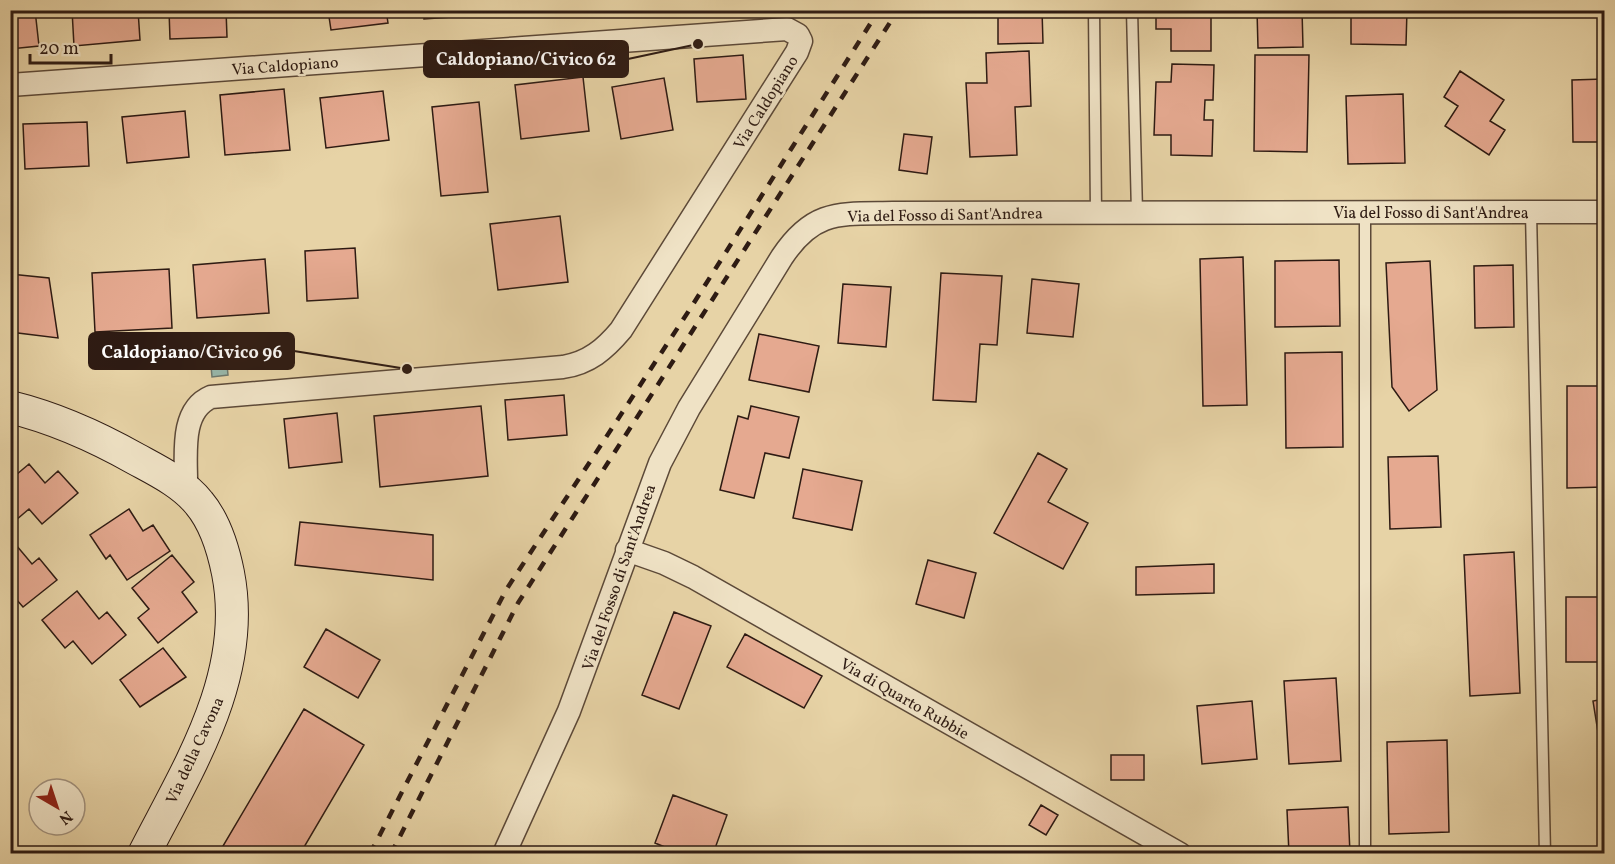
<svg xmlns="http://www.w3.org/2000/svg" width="1615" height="864" font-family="Vollkorn,serif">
	<rect width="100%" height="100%" fill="#e7d3a6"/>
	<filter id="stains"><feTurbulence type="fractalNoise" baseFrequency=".00333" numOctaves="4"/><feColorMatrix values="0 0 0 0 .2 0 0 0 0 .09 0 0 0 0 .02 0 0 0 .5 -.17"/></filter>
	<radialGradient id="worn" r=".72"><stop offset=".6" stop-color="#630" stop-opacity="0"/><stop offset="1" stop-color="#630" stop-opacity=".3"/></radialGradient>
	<path fill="#97b7aa" stroke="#6d796e" stroke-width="1.5" d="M225,343L228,375L212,377L209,344Z"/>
	<path fill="#e5a990" stroke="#2e1b13" stroke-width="1.5" d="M10,10H35L39,46L10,49Z
		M72,10H138L140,40L74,46Z
		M169,10H226L227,37L170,39Z
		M328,10H386L388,23L331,30Z
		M424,10H480L481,15L424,19Z
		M998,10H1042L1043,43L998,44Z
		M1156,10H1202V16L1211,15V51H1171V29H1156Z
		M1257,10H1302L1303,47L1258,48Z
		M1351,10H1407L1406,45L1351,44Z
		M1029,51L1031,106L1015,107L1017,155L970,157L966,83H987L986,53Z
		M743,55L746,99L697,102L694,59Z
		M1255,55H1309L1307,152L1254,151Z
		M1172,64L1214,65L1213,100H1205L1204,120H1213L1212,156L1171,155V135H1154L1156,82H1171Z
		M1460,71L1504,100L1490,121L1505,130L1489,155L1445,126L1458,106L1444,97Z
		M583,77L589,131L521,139L515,85Z
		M664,78L673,130L621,139L612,87Z
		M1604,79V142H1573L1572,80Z
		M284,89L290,150L225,155L220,95Z
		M383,91L389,140L326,148L320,98Z
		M1403,94L1405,163L1348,164L1346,96Z
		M479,102L488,192L441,196L432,107Z
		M185,111L189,157L127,163L122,117Z
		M87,122L89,166L25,169L23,124Z
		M904,134L932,137L927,174L899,170Z
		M560,216L568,282L498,290L490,224Z
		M355,248L358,298L307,301L305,251Z
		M1243,257L1247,405L1203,406L1200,259Z
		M265,259L269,313L197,318L193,265Z
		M1339,260L1340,326L1275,327V261Z
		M1430,261L1437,390L1409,411L1392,387L1386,263Z
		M1513,265L1514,327L1475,328L1474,266Z
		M169,269L172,328L95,332L92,273Z
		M941,273L1002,276L997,345L980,344L976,402L933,400Z
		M10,274L49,278L58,338L10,332Z
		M1032,279L1079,284L1073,337L1027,333Z
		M843,284L891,287L886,347L838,343Z
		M759,334L819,346L809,392L749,380Z
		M1342,352L1343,447L1286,448L1285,353Z
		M1567,386H1604V487L1567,488Z
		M564,395L567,435L508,440L505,400Z
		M481,406L488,476L380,487L374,416Z
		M751,406L799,417L789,458L765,453L754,498L720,490L738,416L748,419Z
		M337,413L342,462L289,468L284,419Z
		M1038,453L1067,469L1048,502L1088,523L1063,569L994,533Z
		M1438,456L1441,527L1390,529L1388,457Z
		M29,464L45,483L58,471L78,493L42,524L29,509L16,520L10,514V480Z
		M803,469L862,481L852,530L793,518Z
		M129,509L143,531L153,525L170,551L127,580L110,555L106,559L90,535Z
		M300,522L433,535V580L295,565Z
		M11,539L32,564L39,558L57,580L23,607L10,592Z
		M1514,552L1520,693L1470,696L1464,555Z
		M172,555L194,582L182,592L197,612L158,643L138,618L149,609L132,588Z
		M928,560L976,573L964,618L916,604Z
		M1214,564V593L1136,595V567Z
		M77,591L99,619L107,612L126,635L92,664L73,641L65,648L42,620Z
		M1566,597H1604V662H1566Z
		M674,612L711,626L679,709L642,695Z
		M326,629L380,660L358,698L304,667Z
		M745,634L822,676L804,708L727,667Z
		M163,648L186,677L140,707L120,680Z
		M1336,678L1341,761L1289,764L1284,681Z
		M1604,699V751H1601L1593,701Z
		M1252,701L1257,759L1202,764L1197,706Z
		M304,709L364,745L300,854H224L220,851Z
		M1447,740L1449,832L1389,834L1387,742Z
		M1111,755H1144V780H1111Z
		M1604,758V794L1601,759Z
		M673,795L727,815L713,854H682L655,843Z
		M1041,805L1058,815L1046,835L1029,825Z
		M1348,807L1350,854H1289L1287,810Z"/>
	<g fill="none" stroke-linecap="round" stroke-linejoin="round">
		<defs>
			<path id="lane" d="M1094,10L1096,213
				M1132,10L1137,213
				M1531,212L1545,854
				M1365,213V854"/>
			<path id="street" d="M10,85L787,29L798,35L801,41L797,52L621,330C605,349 589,363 563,367L211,397C178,411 187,460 186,490
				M627,550L664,563L693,577L1180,854
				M504,854L569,711L660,463L689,408L782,257C814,209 840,214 893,213L1604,212"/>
			<path id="secondary" d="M10,407C55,418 97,437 136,459C158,471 183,483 199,503C215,522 223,548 228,573C248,675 189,766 144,854"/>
		</defs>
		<use href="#lane" stroke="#5c4938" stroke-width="13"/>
		<use href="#street" stroke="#5c4938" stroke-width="25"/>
		<use href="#secondary" stroke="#2e1b13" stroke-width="34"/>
		<use href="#lane" stroke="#efe2c5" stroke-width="10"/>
		<use href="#street" stroke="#efe2c5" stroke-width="22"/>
		<use href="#secondary" stroke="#efe2c5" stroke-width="32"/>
		<path stroke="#2e1b13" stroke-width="4.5" stroke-dasharray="10 10" stroke-linecap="butt" d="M370,854L506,590L690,309L879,10
			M391,854L518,603L898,10"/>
	</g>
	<g text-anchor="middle" stroke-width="5" stroke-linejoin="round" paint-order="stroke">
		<g font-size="16" fill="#2e1b13" stroke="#efe2c5">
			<text transform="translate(285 65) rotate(-4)" y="6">Via Caldopiano</text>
			<text transform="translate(765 102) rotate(-58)" y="6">Via Caldopiano</text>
			<text x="1431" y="218">Via del Fosso di Sant'Andrea</text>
			<text transform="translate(945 214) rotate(-1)" y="6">Via del Fosso di Sant'Andrea</text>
			<text transform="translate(618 577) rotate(-71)" y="6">Via del Fosso di Sant'Andrea</text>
			<text transform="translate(905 698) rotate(30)" y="6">Via di Quarto Rubbie</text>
			<text transform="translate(194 750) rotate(-65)" y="6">Via della Cavona</text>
		</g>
	</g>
	<path fill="none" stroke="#2e1b13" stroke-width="2" d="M698 44L628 59M407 369L294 351"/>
	<g fill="#2e1b13" stroke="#efe2c5" stroke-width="2">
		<circle cx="698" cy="44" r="6"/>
		<circle cx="407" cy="369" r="6"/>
	</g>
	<g fill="#2e1b13" stroke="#2e1b13" stroke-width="2">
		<rect x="424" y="41" width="204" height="36" rx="6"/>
		<rect x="89" y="333" width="205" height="36" rx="6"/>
	</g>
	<g font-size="18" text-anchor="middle" font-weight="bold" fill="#fff">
		<text x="526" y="65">Caldopiano/Civico 62</text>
		<text x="192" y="358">Caldopiano/Civico 96</text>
	</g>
	<rect width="1615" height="864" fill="none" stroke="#e7d3a6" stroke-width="36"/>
	<rect x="12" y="12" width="1591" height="840" fill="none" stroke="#2e1b13" stroke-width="3"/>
	<rect x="18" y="18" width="1579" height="828" fill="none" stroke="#2e1b13" stroke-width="1.5"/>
	<g transform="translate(57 807) rotate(141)"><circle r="28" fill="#efe2c5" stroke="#a2927e" stroke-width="1.5"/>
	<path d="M0-4.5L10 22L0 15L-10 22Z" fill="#8f2418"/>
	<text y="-9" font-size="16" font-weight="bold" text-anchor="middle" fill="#2e1b13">N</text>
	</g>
	<path d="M30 54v9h81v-9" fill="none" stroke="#2e1b13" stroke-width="3"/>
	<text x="39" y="54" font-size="18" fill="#2e1b13" stroke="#efe2c5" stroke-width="4.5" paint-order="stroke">20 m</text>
	<rect width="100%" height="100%" filter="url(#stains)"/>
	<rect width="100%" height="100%" fill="url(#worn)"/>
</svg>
